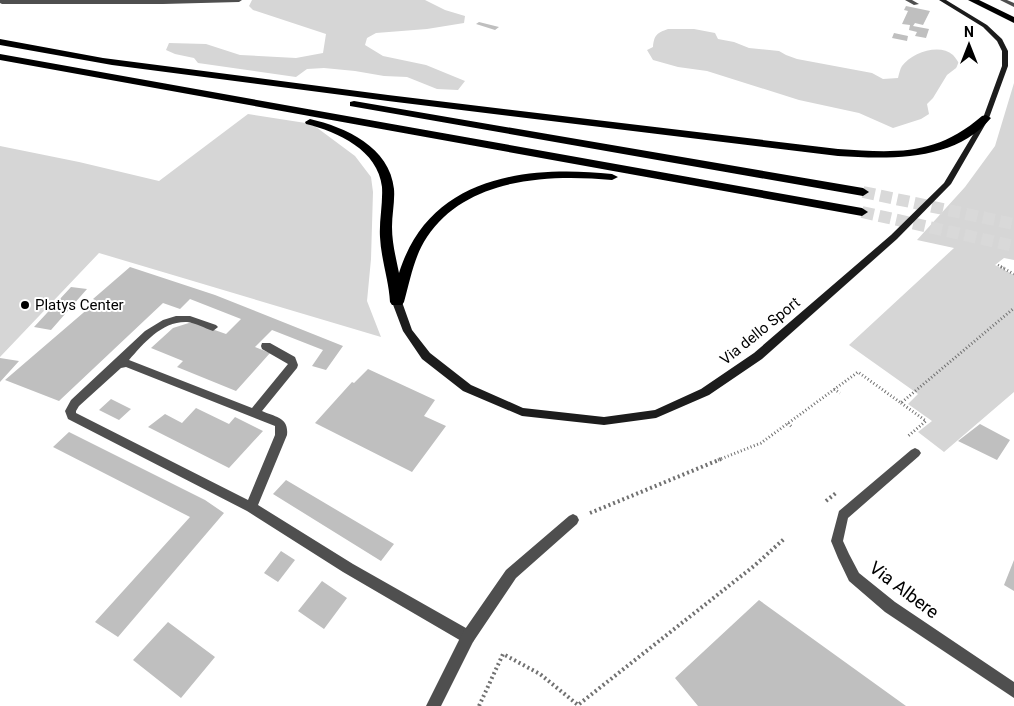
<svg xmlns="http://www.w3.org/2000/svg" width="1014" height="706" font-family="Roboto,sans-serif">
	<rect width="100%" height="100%" fill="#fff"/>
	<path fill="#d6d6d6" d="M252,0H425L445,10L465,16L464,23L427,29L376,33L367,38L365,45L383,56L426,65L465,81L458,90L437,89L407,77L384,76L355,71L324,68L307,69L296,77L198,63L194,58L175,54L166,50L169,43L206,44L240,55L296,58L323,53L326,34L253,10L249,6Z
		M668,29H694L715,33L718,39L734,42L749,48L779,51L786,55L797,59L872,73L883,79L898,78C899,74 900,69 902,66C912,53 939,43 953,55C956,58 958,62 960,65L947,75L933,98L927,104L929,114L921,119L893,128L859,113L799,100L707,71L678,67L653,60L647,50L653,47C654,35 657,33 668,29Z
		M1014,83V260L1004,258L995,265L1014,275V392L944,452L918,432L932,421L908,404L918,394L849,345L954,248L917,240L965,187L995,146Z
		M248,114L312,124L355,156L371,177L373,192L371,259L367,301L381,337L99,253L0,357V146L79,162L159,181Z"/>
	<path fill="#bfbfbf" d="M906,6L930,11L923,25L915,23L913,26L929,29L926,38L915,36L917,32L909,30L910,25L902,24L908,11L904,10Z
		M479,22L499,27L495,30L476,24Z
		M894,33L908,36L907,41L892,38Z
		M130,267L215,295L343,346L326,370L312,366L323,350L272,330L255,347L270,353L236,391L177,367L183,361L151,348L173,328L192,322L226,334L241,319L190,299L180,309L163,303L59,401L5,380L97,301L93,299Z
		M71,287L87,289L51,330L34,327Z
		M0,358L19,361L0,382Z
		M368,369L435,400L424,416L446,426L412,472L315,423L352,382L354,383Z
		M111,399L131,409L119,420L99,410Z
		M196,408L229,424L235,417L263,431L229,468L148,427L165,414L182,423Z
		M980,424L1010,440L997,460L958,441Z
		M69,432L205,500L224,513L118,637L95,622L190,517L53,447Z
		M286,480L394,544L381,561L273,494Z
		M281,551L295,560L278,582L264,573Z
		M1014,560V591L1004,585Z
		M322,581L347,598L324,629L298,611Z
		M759,600L906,706H698L675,678Z
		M168,622L215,657L181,698L133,660Z"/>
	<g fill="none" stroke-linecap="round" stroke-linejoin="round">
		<path stroke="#d9d9d9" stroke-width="12" stroke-dasharray="12 5.5" stroke-linecap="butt" d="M863,192L1014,224
			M862,212L1014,246"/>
		<path stroke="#717171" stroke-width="2.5" stroke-dasharray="1 2" stroke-linecap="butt" d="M998,265L1004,268"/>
		<path stroke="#717171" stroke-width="3" stroke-dasharray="1 2.5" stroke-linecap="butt" d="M1001,267L1014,274
			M834,389L840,393
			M901,403L926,421L907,437
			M788,423L792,427
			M718,460L761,443L858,372L901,403L1014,308"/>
		<path stroke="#717171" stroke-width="4" stroke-dasharray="2 3" stroke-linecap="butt" d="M826,501L836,493
			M590,513L721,459
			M479,706L503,654L540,674L578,705L754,566L784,539"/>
		<path fill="#4f4f4f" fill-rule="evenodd" d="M1000,0H1007L1014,3V7Z
			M176,316H190L216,325L218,327L213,331C204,328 196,323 187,322C162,321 144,343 129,360L252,408L288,364L262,349L261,346L262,343H270L295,357L298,365L297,368L262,411C275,417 289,417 287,435L258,505L353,564L473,632L475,637L473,642L468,644L463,642L343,572L247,511L68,419L65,411L71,400L145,331L163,320ZM126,367L275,426V435L248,500L76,413V411L79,406L121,368Z"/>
		<path fill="#4f4f4f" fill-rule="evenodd" d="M0,0H242L239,2L163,4H2L0,3Z
			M905,0H912L919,4L914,5Z
			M915,448L919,450L921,453L919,456L848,518L843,541L849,554L859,573L895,602L1014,682V698L885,612L849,581L838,558L831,541L839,511L911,450Z
			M573,514L577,516L579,520L577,524L516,578L473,642L441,706H426L463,632L506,570L569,516Z"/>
		<path fill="#1c1c1c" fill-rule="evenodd" d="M939,0H946L987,25L1002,39L1008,51V66L989,118L951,184L897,239L762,359L709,395L656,418L604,425L522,416L463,391L422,359L403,331L392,302L397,299L402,302L412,330L430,353L471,385L523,408L604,417L655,410L701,389L754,353L891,235L944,183L983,118L1002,66V51L997,41L983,27Z"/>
		<path fill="#000" fill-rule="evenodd" d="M968,0H979L1014,17V23Z
			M0,39L103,58L388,95L838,149C896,153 936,156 982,116L986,115L991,118C955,162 889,159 838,156L388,101L112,65L0,45Z
			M0,54L862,208L868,212L862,216L0,60Z
			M354,101L863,188L869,192L863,196L350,106V102Z
			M310,119C345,127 390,147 394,189C395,201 392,214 392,227C392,243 396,258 399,273C429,177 524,165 612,174L618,177L612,180C548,174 466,178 427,237C414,256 410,281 404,302L402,305H392L390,302C389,281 381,259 380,237C379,221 383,204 382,187C378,150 338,132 306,124L305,122Z"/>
	</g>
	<circle fill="#000" stroke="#fff" stroke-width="2" cx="25" cy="305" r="5"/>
	<g text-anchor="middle" stroke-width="4" stroke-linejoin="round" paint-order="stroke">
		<g font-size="15" fill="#000" stroke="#fff" text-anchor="start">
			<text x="35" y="310">Platys Center</text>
		</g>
		<g font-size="15" fill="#000" stroke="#fff">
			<text transform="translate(760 331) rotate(-39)" y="5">Via dello Sport</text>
		</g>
		<g font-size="18" fill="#000" stroke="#fff">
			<text transform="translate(904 590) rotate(37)" y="6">Via Albere</text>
		</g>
	</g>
	<g transform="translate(969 45)" stroke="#ffffff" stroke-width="4" paint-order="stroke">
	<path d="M0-4L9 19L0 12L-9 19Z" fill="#000000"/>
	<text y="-8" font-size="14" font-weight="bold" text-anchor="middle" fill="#000000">N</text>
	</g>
</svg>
